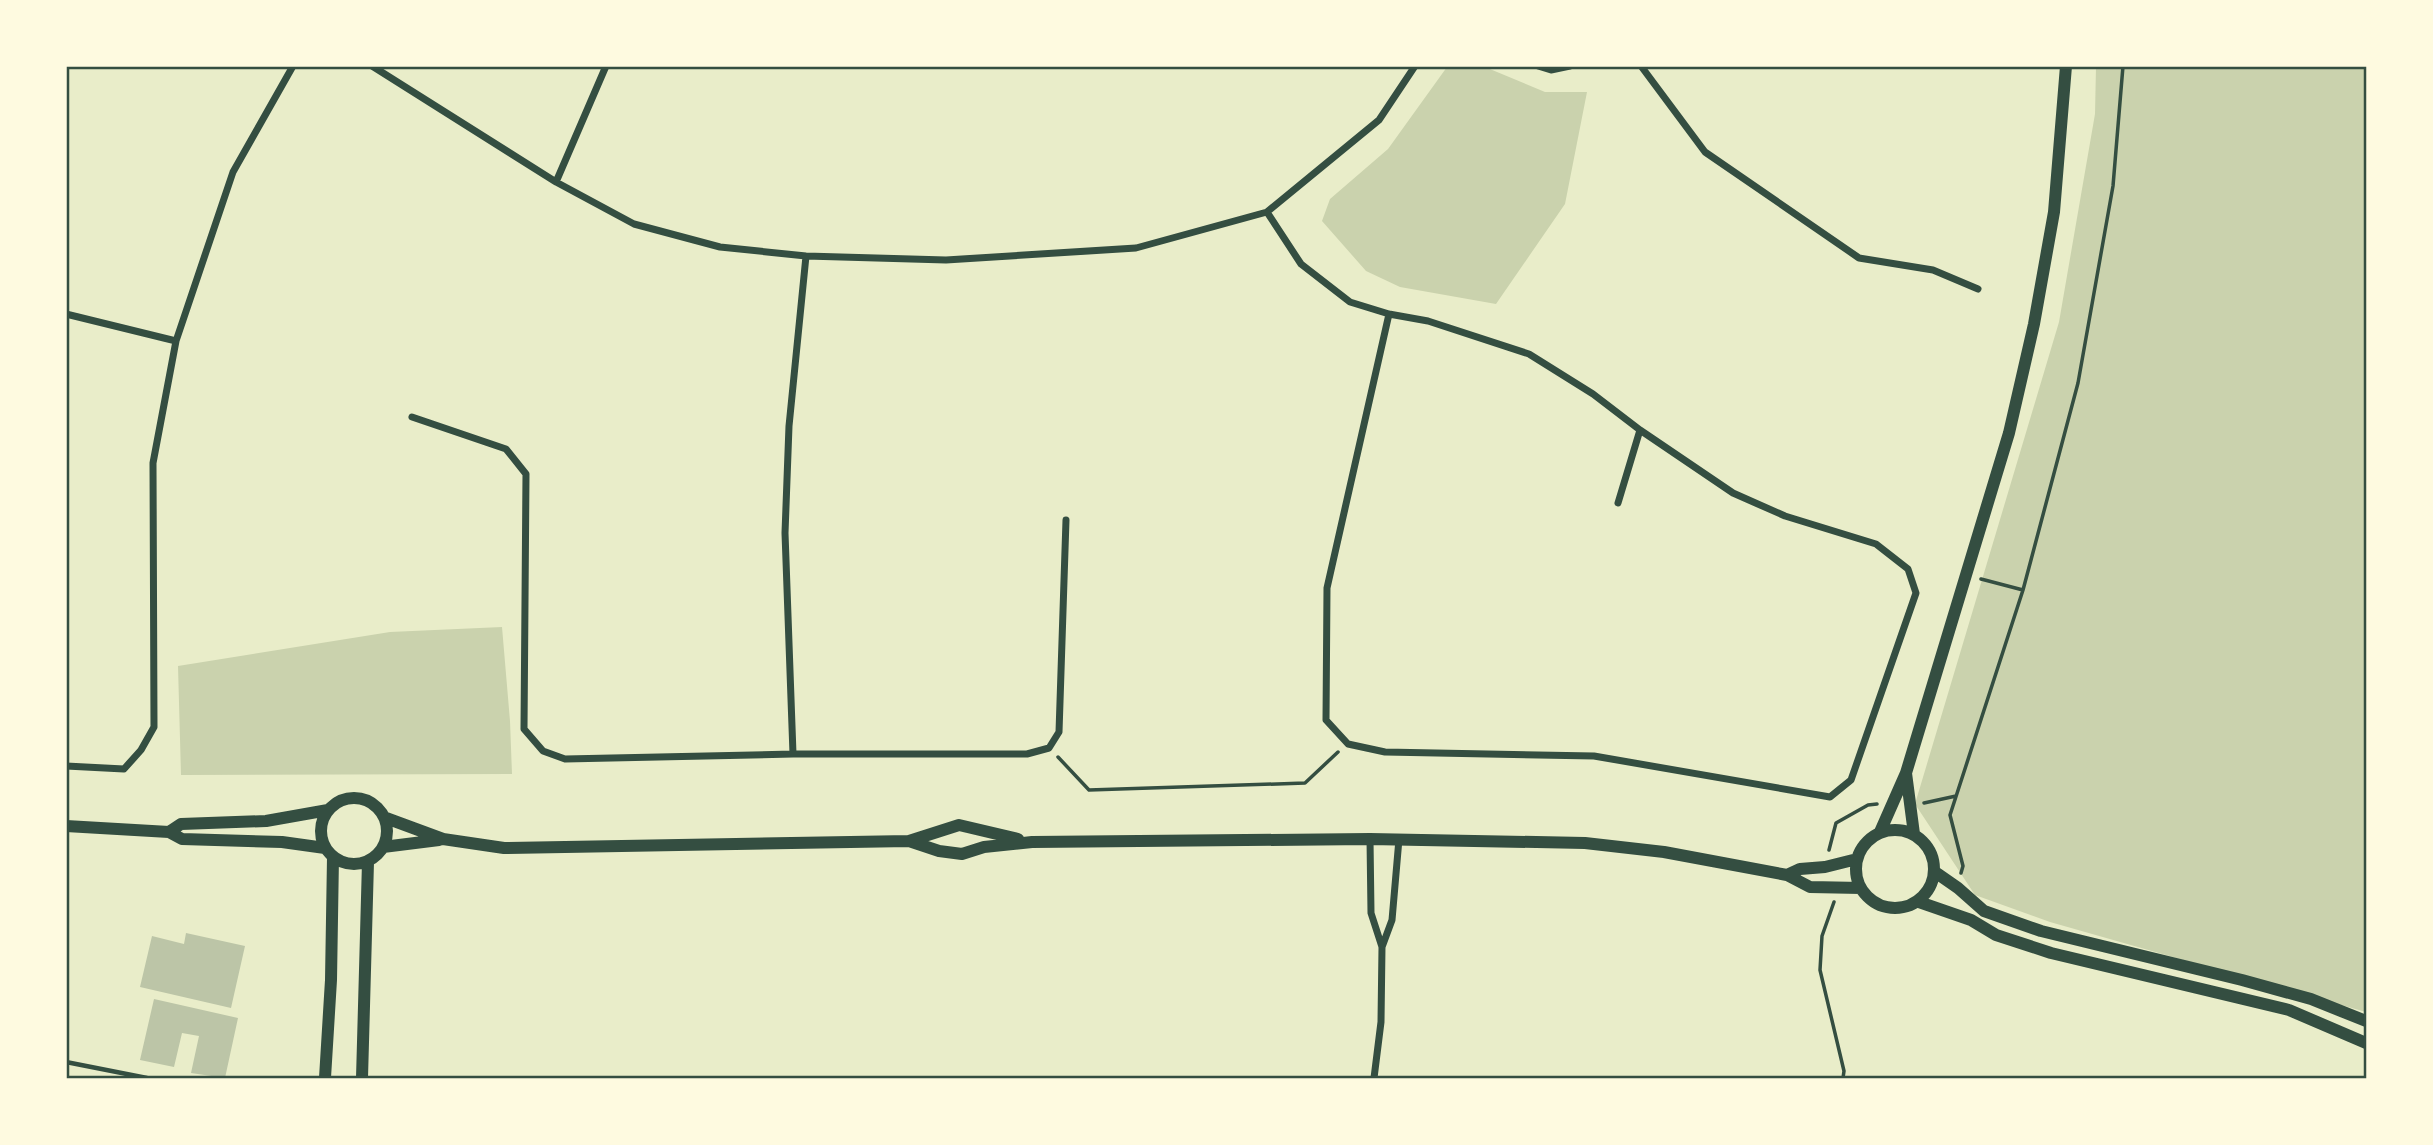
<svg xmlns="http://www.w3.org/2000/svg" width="2433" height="1145" font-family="Barlow,sans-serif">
	<rect width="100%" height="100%" fill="#e9edc9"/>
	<path fill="#cad2ad" d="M1447,67H1485L1545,92H1587L1565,204L1496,304L1400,287L1366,271L1322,221L1330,199L1388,149Z
		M2096,67H2366V1012L2050,922L1975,895L1915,804L2059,322L2095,114Z
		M502,627L510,721L512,774L181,775L178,666L390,632Z"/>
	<path fill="#bcc5a7" d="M186,933L245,946L231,1008L140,987L152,936L184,944Z
		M154,999L238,1018L225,1078L191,1073L199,1036L182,1033L174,1067L140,1060Z"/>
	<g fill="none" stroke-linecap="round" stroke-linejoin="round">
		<path stroke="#344e41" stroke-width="3.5" d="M1981,579L2023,590
			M1058,757L1089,790L1305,783L1338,752
			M1924,803L1956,796
			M1829,850L1836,823L1868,805L1877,804
			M1961,873L1963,866L1950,815L2023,590L2078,383L2113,186L2123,66
			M1834,902L1822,936L1820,970L1844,1071L1843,1078"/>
		<path stroke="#344e41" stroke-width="4.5" d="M66,1062L147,1078"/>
		<path stroke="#344e41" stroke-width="7" d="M372,66L556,182L634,224L720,247L806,256L946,260L1136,248L1267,212L1379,120L1415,66
			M1538,66L1551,70L1570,66
			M1641,66L1705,152L1859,258L1933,270L1978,289
			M556,182L606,66
			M1267,212L1301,264L1350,302L1389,314L1428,321L1529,354L1593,394L1640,430L1733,493L1785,516L1876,544L1908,569L1916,593L1851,780L1830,797L1594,756L1385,752L1348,744L1326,720L1327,588L1389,314
			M66,314L176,341
			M412,417L506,449L526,474L524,729L543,751L565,759L793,754H1027L1049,748L1059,732L1066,520
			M1618,503L1640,430
			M793,754L785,533L789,426L806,256
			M66,766L124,769L141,750L154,727L153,463L176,341L233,172L293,66
			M1370,839L1371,913L1382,947L1381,1022L1374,1078
			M1382,947L1392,920L1399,839"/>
		<path stroke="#344e41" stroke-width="12" d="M1906,773L1914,834
			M321 831a33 33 0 1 1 66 0a33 33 0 1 1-66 0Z
			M386,818L443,839L504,848L909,841L959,825L1018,839
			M66,826L169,832L182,839L282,842L325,848
			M1856 869a39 39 0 1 1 78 0a39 39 0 1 1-78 0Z
			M169,832L181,824L266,821L328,810
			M1880,832L1906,773L2009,433L2034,324L2054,212L2066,66
			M909,841L939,851L962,854L984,847L1032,842L1370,839L1585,843L1664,852L1787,875L1810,887L1861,888
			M383,847L439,840
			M1935,872L1958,888L1984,911L2041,931L2242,980L2311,999L2366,1021
			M1787,875L1800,869L1825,867L1857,859
			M1919,902L1971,920L1996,935L2051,953L2289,1010L2366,1043
			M325,1078L331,980L333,857
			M362,1078L368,862"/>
	</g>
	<rect width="2433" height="1145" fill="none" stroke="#fefae0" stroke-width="136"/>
	<rect x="68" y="68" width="2297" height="1009" fill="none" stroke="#344e41" stroke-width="2.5"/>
</svg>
